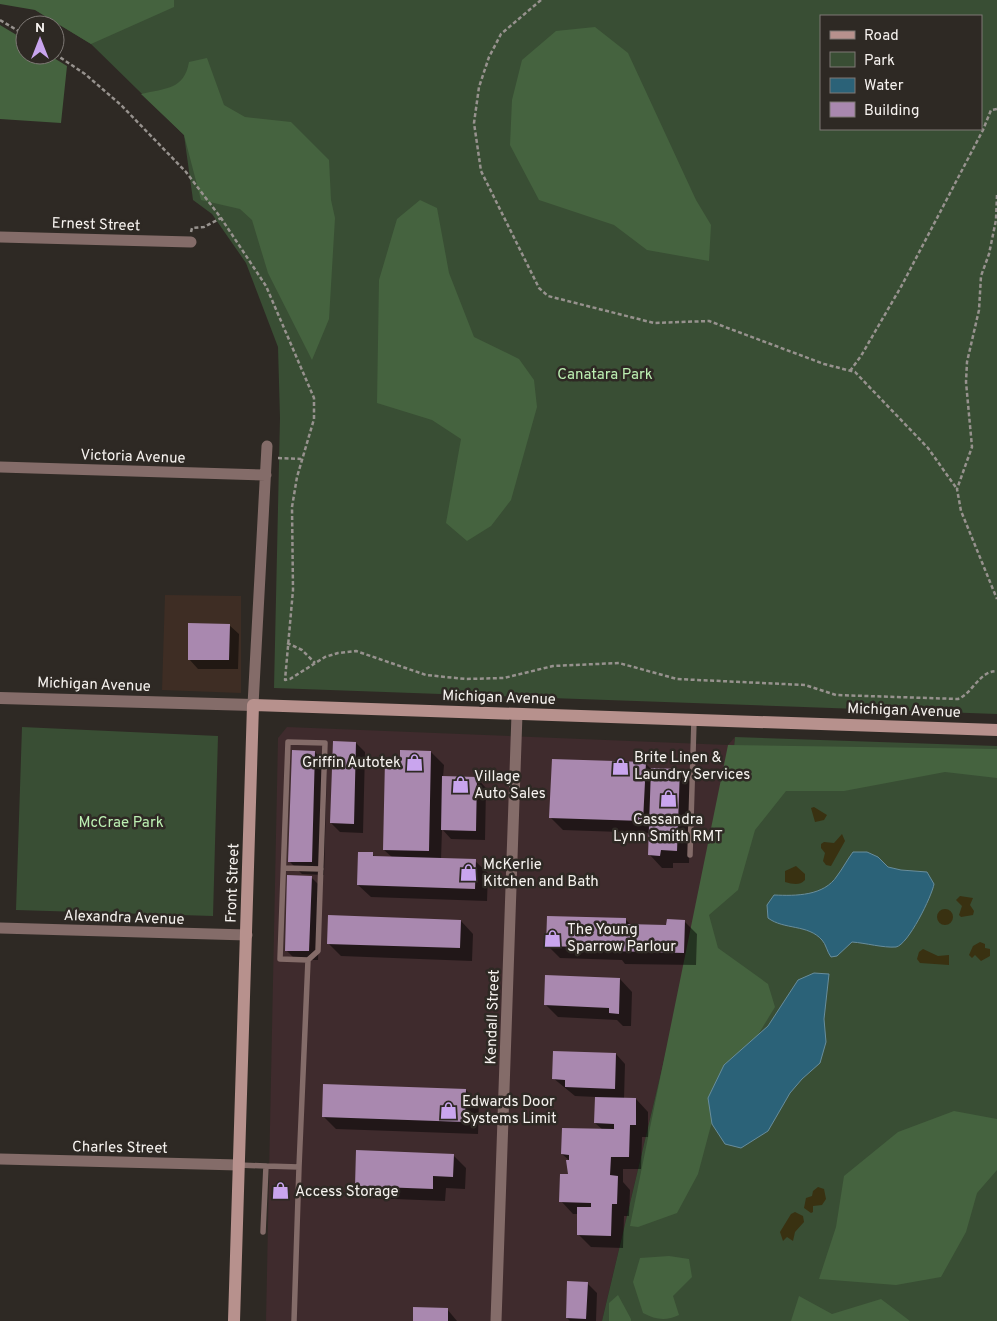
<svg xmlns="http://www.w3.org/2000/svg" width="997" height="1321" font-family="Overpass,sans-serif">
	<rect width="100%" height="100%" fill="#2e2924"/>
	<path fill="#3e2d24" d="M165,595L241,596V693L162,690Z"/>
	<path fill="#3f2b2d" d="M287,727L728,745L735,737L731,778L602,1321H266L278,738Z"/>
	<path fill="#394e34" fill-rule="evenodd" d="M19,0H997V714L274,688L280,418L278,347L246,263L212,214L193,200L184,135L91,44ZM821,16H981V129H821Z
		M22,727L218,736L213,916L16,910Z
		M735,737L997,746V1321H602L731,778Z"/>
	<path fill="#45633f" d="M0,0H174V7L91,44L35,10L0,4Z
		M0,25L25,40V55H49L67,66L61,123L0,119Z
		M595,27L628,53L696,200L711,225L709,261L647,250L614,225L539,200L510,145L512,100L522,60L556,31Z
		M207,58L224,105L245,117L291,122L329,160L331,200L335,218L329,319L312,360L268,273L252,220L240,209L201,200L184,135L141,94C166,88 184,90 189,62Z
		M420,200L437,208L449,273L474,337L519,359L534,380L537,407L511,500L491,526L467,541L446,523L461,439L432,420L377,403L379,280L397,219Z
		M728,745L997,749V778L945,772L844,791H786L755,830L738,890L709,915L718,948L768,984L775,1007L740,1064L714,1114L698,1174L677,1213L638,1227L630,1226Z
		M954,1111L997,1119V1170L977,1193L966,1232L941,1277L896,1285L819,1279L836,1227L844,1176L898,1132Z
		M669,1256L689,1259L692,1277L673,1296L679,1315C666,1321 656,1320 643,1313L633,1282L640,1258Z
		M618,1295L631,1319V1321H609V1303Z
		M799,1296L832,1314L881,1299L910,1321H791Z"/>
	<path fill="#393111" d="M814,807L827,815L824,820L815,822L811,808Z
		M842,834L845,841L831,866L826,865L823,861L825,853L821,848V844L824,842L834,843Z
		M796,866L805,874V880C799,886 793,884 785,882V871Z
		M960,896L973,898L970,905L974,911L973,915L961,917L959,915L962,906L956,900Z
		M937 917a8 8 0 1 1 16 0a8 8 0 1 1-16 0Z
		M980,942L985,944V948L990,949V956L981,961L975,955L972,958L969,955L973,946Z
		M923,949L938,956L949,955V965L920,963L917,959L919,952Z
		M818,1187L824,1189L826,1199L822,1205L813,1206V1212L811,1213L804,1208L806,1198L812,1196L813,1191Z
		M795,1212L803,1216L804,1222L795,1232L793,1241L787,1237L783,1241L780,1232L791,1214Z"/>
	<path fill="#2b6278" stroke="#688d9c" d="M853,852H867L878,857L888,867L901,870L927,872L934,884C932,896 908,945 896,947C883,948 866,943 852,942L837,956L831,957C827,952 826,944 822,940C808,924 784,930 768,918L767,905L774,895C796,896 824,896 837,876C843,868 847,860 853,852Z
		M814,973L829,974L824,1019L826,1042L820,1063L802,1079L790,1093L768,1131L741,1148L725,1144L712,1124L708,1098L724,1065L768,1026L798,980Z"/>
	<path fill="#0007" d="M229,625L239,634L238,669H198L189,659Z
		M356,743L365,752L363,833L340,832L331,823Z
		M315,752L327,765L324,875L302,874L289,861Z
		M431,752L444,765L443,777L477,778L486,788L485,840L451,839L442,829L441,860L475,861L488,873L487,901L371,897L358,885L372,854L376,858H393L384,850L402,762Z
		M645,763L651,769L679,770L692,783L689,863H673V868H662L650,855V833L563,830L550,817Z
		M311,877L321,887L318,960H296L286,950Z
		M626,920L632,926L668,927L684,921L697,934L696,965L625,964L622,960L560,958L548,946Z
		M461,921L473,934L472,961L341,956L328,943Z
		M620,979L632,992L631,1026H623L617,1020L558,1017L545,1004Z
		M616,1054L625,1064L624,1099H636L648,1112V1137H642L641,1169H623V1182L630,1190L629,1216H624L623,1248L591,1247L578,1234V1214H573L561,1201L569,1176L570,1161L562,1154L603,1130L595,1123L596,1097L575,1096L553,1078Z
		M466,1090L479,1103L478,1134L336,1129L323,1116Z
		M453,1155L466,1168L465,1189L446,1188L445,1201L369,1198L356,1185Z
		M587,1283L597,1293L596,1321H570L567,1318Z
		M447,1309L457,1321H414Z"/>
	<path fill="#a988af" d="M188,623L230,624L229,660H188Z
		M333,741L356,742L354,824L330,823Z
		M292,750L315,751L312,862H288Z
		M400,750L431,751L429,851L383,850L385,760L400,761Z
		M552,759L646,762L643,821L549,818Z
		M651,768L680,769L677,851L661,850L660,856L648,855Z
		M442,776L477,777L476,831L441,830Z
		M358,852H373V856L476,859L475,889L357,885Z
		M287,875L312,876L309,951H285Z
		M328,915L461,920L460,948L327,944Z
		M547,916L626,918V924L666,925L667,919L685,920L684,953L611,951V948L546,946Z
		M545,975L620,978L619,1014L609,1013V1008L544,1005Z
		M553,1051L616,1053L615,1089L565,1087V1080L552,1079Z
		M323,1084L466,1089L465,1122L322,1117Z
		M595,1097L636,1098V1125H630L629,1157H611L610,1175L618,1176L617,1204H612L611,1236L577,1235V1207H591V1203L559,1202L560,1174H568L566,1160H569V1155L561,1154L562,1128L614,1129V1124L594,1123Z
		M356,1150L454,1154L453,1177L433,1176V1189L355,1186Z
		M567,1281L588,1282L586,1319L566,1318Z
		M413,1307L448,1308V1321H413Z"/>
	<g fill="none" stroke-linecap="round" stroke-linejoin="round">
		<path stroke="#97928e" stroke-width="2.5" stroke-dasharray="4 2.5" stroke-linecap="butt" d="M541,0L501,34L489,57L479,87L474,123L481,171L539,288L548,296L654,323L709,321L824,364L855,372L928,448L957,489
			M0,20L25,35
			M55,54L85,74L121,105L186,172L221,218L266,286L314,398V419L297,477L292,507L293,590L285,680L290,679L325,657L338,653L356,651L426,675L466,679L504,678L553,666L619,663L677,679L805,685L836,695L958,699C973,693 979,671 997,671
			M997,195L996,220L989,254L981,276L979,310L967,362L966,382L972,447L957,489L961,511L997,599
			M191,232L192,228L204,227L221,218
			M850,371L861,356L902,285L983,130L991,110L997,109
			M278,458L301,459
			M287,643L302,650L315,663"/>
		<path stroke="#846c69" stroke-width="5.5" d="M690,855L694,720
			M284,868L321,869
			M239,1165L266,1166L263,1232
			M266,1166L299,1167L308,960L318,951L325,743L288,742L280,959L308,960
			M294,1321L299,1167"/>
		<path stroke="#846c69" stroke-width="11" d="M0,237L191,242
			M0,467L266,475
			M253,705L267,446
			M0,928L247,935
			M0,1159L239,1165
			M496,1321L517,714"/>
		<path stroke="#846c69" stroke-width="12" d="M0,698L253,705"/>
		<path stroke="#b7918d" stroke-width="12" d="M234,1321L253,705L997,730"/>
	</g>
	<defs>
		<symbol id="shop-bare" viewBox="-9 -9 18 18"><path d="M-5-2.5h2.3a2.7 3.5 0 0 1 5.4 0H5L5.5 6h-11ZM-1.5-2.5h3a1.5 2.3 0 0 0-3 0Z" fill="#c9a5ee" stroke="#2e2924" stroke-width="2.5" paint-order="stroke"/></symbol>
	</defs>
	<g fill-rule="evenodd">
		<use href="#shop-bare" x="402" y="750" width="25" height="25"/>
		<use href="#shop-bare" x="608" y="754" width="25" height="25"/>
		<use href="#shop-bare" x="448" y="772" width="25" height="25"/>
		<use href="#shop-bare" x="656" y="786" width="25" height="25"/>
		<use href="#shop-bare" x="456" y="860" width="25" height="25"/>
		<use href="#shop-bare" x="540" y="926" width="25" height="25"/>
		<use href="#shop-bare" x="436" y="1098" width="25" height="25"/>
		<use href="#shop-bare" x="268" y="1178" width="25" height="25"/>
	</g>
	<g text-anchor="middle" stroke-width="5" stroke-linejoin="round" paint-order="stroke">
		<g font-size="15" fill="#f6f2ef" stroke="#2e2924">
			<text transform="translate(96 224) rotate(2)" y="5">Ernest Street</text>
			<text transform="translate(133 456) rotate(2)" y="5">Victoria Avenue</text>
			<text transform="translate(94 684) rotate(2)" y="5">Michigan Avenue</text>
			<text transform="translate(499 697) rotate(2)" y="5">Michigan Avenue</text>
			<text transform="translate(904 710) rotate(2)" y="5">Michigan Avenue</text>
			<text transform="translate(232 883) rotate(-88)" y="5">Front Street</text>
			<text transform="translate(124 917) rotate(2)" y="5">Alexandra Avenue</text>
			<text transform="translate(492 1017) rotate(-88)" y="5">Kendall Street</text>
			<text transform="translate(120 1147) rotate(1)" y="5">Charles Street</text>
		</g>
		<g font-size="15" fill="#bcf0b2" stroke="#2e2924">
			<text x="605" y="379">Canatara Park</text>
			<text x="121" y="827">McCrae Park</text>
		</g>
		<g font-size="15" fill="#f6f2ef" stroke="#2e2924" text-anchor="start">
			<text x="634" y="762">Brite Linen &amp;<tspan x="634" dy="17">Laundry Services</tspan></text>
			<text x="401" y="767" text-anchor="end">Griffin Autotek</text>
			<text x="474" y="781">Village<tspan x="474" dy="17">Auto Sales</tspan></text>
			<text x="668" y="824" text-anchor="middle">Cassandra<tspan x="668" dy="17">Lynn Smith RMT</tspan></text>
			<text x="483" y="869">McKerlie<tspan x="483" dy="17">Kitchen and Bath</tspan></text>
			<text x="567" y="934">The Young<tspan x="567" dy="17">Sparrow Parlour</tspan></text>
			<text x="462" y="1106">Edwards Door<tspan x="462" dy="17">Systems Limit</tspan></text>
			<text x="295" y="1196">Access Storage</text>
		</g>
	</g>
	<rect x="820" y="15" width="162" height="115" fill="#2e2924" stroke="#7e7975"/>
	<rect x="830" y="31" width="25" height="8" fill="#b7918d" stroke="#7e7975"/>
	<text x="864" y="40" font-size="15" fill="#f6f2ef">Road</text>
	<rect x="830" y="52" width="25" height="15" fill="#394e34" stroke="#7e7975"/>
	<text x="864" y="65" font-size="15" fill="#f6f2ef">Park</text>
	<rect x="830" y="78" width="25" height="15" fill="#2b6278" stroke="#7e7975"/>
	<text x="864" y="90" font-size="15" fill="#f6f2ef">Water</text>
	<rect x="830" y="102" width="25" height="15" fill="#a988af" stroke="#7e7975"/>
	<text x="864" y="115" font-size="15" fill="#f6f2ef">Building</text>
	<g transform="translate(40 40)"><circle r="24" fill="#2e2924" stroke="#7e7975"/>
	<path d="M0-4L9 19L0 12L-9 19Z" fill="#c9a5ee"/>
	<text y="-8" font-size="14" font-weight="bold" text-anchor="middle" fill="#f6f2ef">N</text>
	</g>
</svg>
